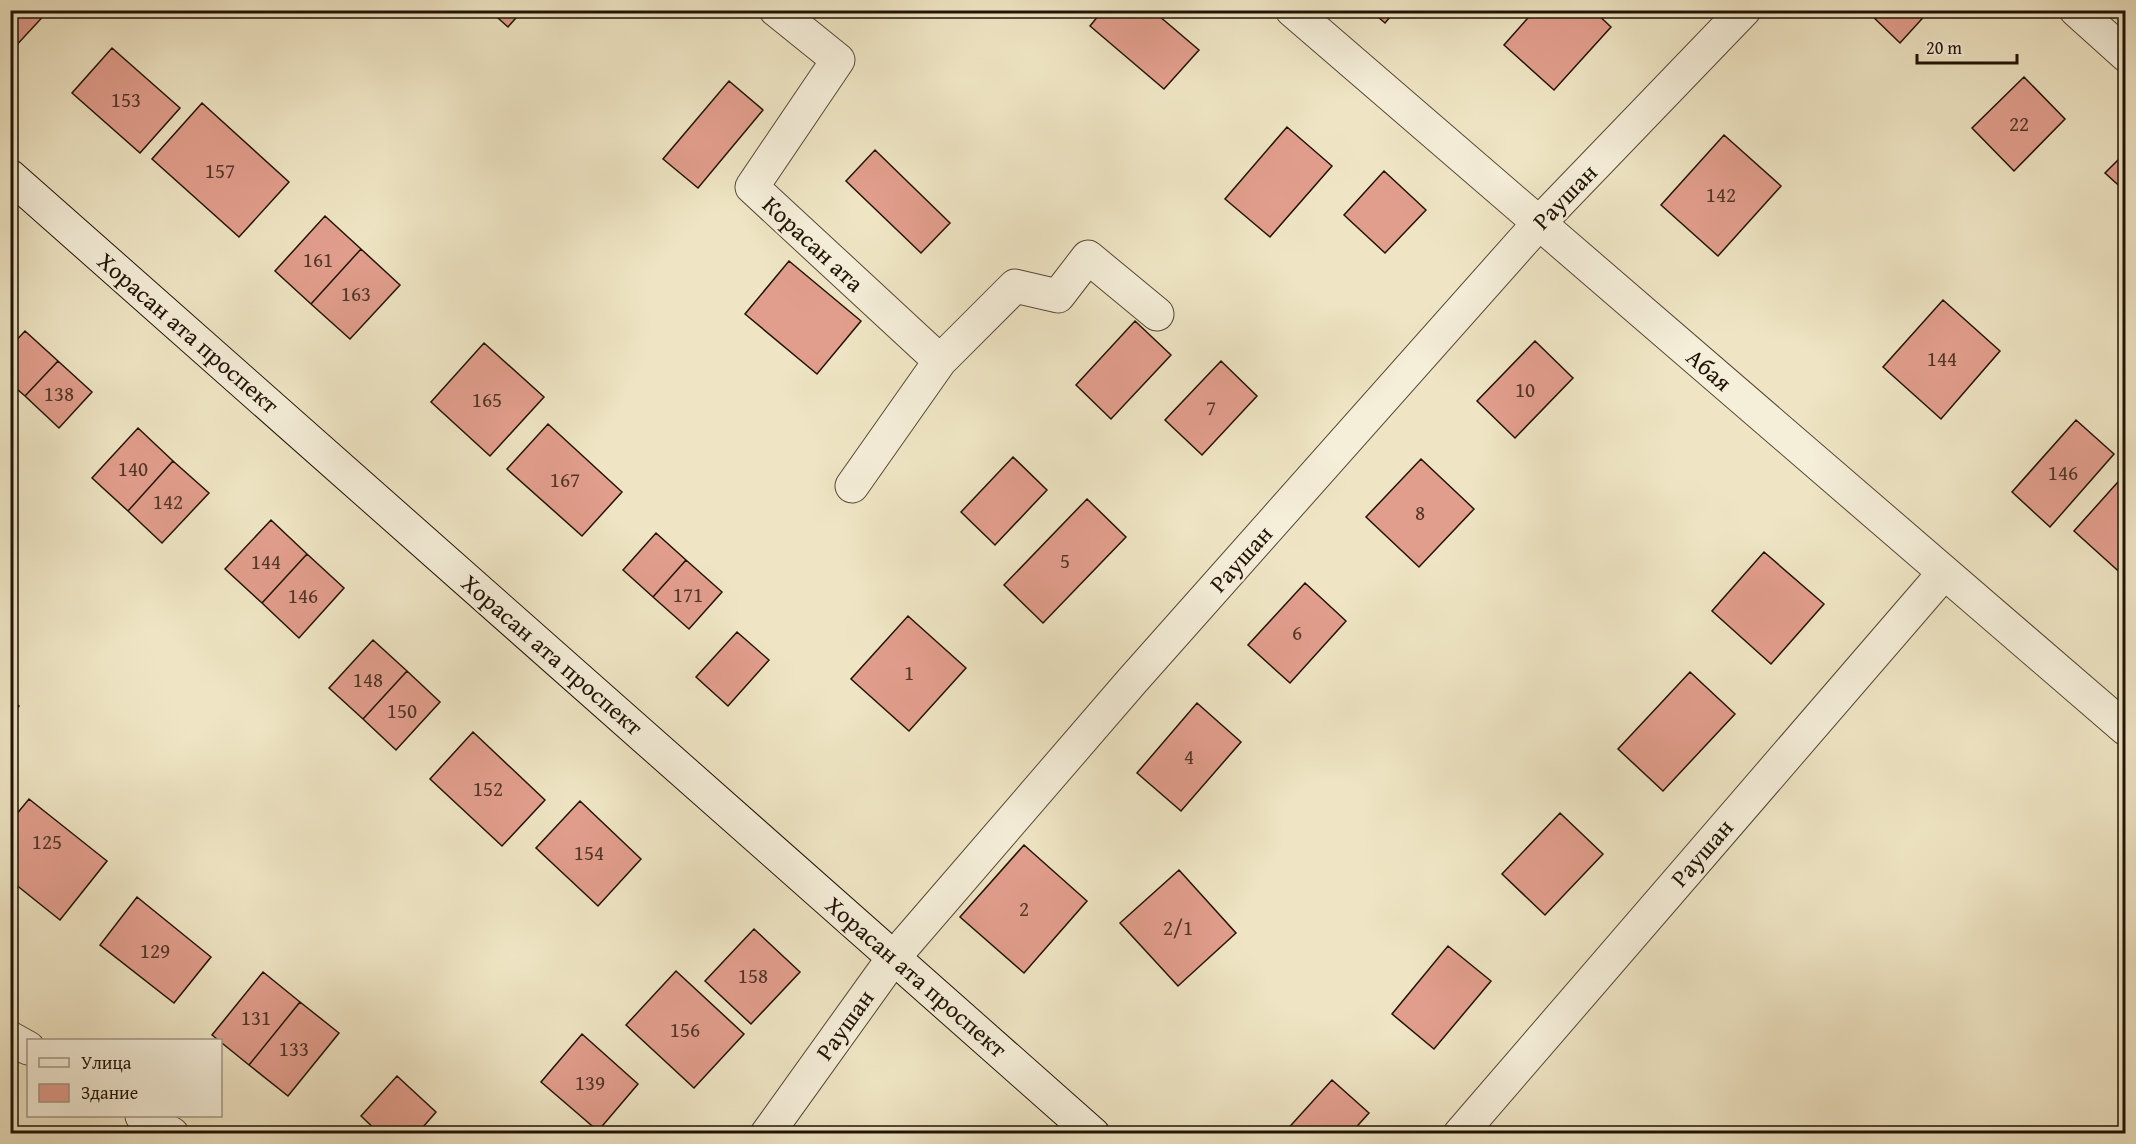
<svg xmlns="http://www.w3.org/2000/svg" width="2136" height="1144" font-family="'Gentium Book Plus',serif">
	<rect width="100%" height="100%" fill="#efe5c4"/>
	<filter id="stains"><feTurbulence type="fractalNoise" baseFrequency=".00333" numOctaves="4"/><feColorMatrix values="0 0 0 0 .2 0 0 0 0 .09 0 0 0 0 .02 0 0 0 .5 -.17"/></filter>
	<radialGradient id="worn" r=".72"><stop offset=".6" stop-color="#630" stop-opacity="0"/><stop offset="1" stop-color="#630" stop-opacity=".3"/></radialGradient>
	<path fill="#e29e8d" stroke="#211305" stroke-width="1.5" d="M10,10H49L13,49L10,46Z
		M489,10H523L508,27Z
		M1103,10H1152L1199,50L1164,89L1090,26Z
		M1370,10H1396L1385,23Z
		M1535,10H1593L1611,27L1554,90L1504,45Z
		M1866,10H1930L1900,43Z
		M112,48L180,108L140,153L72,93Z
		M2024,77L2065,119L2014,171L1972,128Z
		M729,81L763,110L698,188L663,159Z
		M202,103L289,182L239,237L152,159Z
		M1287,127L1332,166L1270,237L1225,199Z
		M1724,135L1781,186L1718,256L1661,205Z
		M875,150L950,223L921,253L846,181Z
		M2126,152V192L2105,173Z
		M1384,171L1426,210L1385,253L1344,215Z
		M325,216L361,249L311,304L275,271Z
		M361,249L400,285L350,339L311,304Z
		M789,261L861,321L817,374L745,314Z
		M1943,300L2000,351L1941,419L1883,367Z
		M1135,321L1171,355L1111,419L1076,385Z
		M25,331L58,361L25,396L10,383V347Z
		M1535,341L1573,378L1515,438L1477,401Z
		M484,343L544,397L490,456L431,402Z
		M58,361L92,392L59,428L25,396Z
		M1221,361L1257,396L1202,455L1165,420Z
		M2076,420L2114,454L2050,527L2012,492Z
		M548,424L622,492L582,536L507,469Z
		M138,428L173,461L128,511L92,478Z
		M1013,457L1047,490L995,545L961,512Z
		M1421,459L1474,509L1419,567L1366,517Z
		M173,461L209,493L162,543L128,511Z
		M2126,473V576L2125,577L2074,531Z
		M1087,499L1126,537L1043,623L1004,585Z
		M271,520L307,554L262,603L225,569Z
		M656,533L686,560L653,597L623,570Z
		M1764,552L1824,604L1771,664L1712,611Z
		M307,554L344,588L299,638L262,603Z
		M686,560L722,592L689,629L653,597Z
		M1305,583L1346,621L1290,683L1248,645Z
		M908,616L966,668L909,731L851,679Z
		M737,632L769,660L728,706L696,677Z
		M373,640L407,671L363,719L329,688Z
		M407,671L440,702L396,750L363,719Z
		M1690,672L1735,714L1663,791L1618,749Z
		M10,698L19,706L10,716Z
		M1197,703L1241,742L1181,811L1137,773Z
		M473,732L545,800L502,846L430,779Z
		M29,799L107,861L60,920L10,880V822Z
		M580,801L641,859L598,906L536,848Z
		M1560,813L1603,854L1545,915L1502,874Z
		M1024,845L1087,901L1024,973L960,917Z
		M1179,870L1236,933L1178,986L1120,923Z
		M137,897L211,957L174,1003L100,945Z
		M754,929L800,972L751,1024L705,981Z
		M1448,946L1491,981L1434,1049L1392,1014Z
		M676,971L744,1034L694,1088L626,1025Z
		M263,972L300,1002L249,1065L212,1035Z
		M300,1002L339,1033L288,1096L249,1065Z
		M582,1034L638,1084L598,1131L541,1082Z
		M397,1076L436,1112L417,1134H380L361,1116Z
		M1332,1080L1369,1113L1350,1134H1283Z"/>
	<g fill="none" stroke-linecap="round" stroke-linejoin="round">
		<defs>
			<path id="street" d="M776,10L838,60L752,187L940,361L1015,286L1058,296L1088,257L1157,314
				M1292,10L2126,729
				M2076,10L2126,55
				M852,486L940,361
				M10,1038L28,1048
				M142,1116L172,1134
				M767,1134L894,957L1132,681L1539,223L1744,10
				M1460,1134L1944,573"/>
			<path id="secondary" d="M10,176L1093,1134"/>
		</defs>
		<use href="#street" stroke="#544835" stroke-width="35"/>
		<use href="#secondary" stroke="#211305" stroke-width="35"/>
		<use href="#street" stroke="#f5eed9" stroke-width="33"/>
		<use href="#secondary" stroke="#f5eed9" stroke-width="33"/>
	</g>
	<g text-anchor="middle" stroke-width="5" stroke-linejoin="round" paint-order="stroke">
		<g font-size="21" fill="#513627">
			<text x="126" y="107">153</text>
			<text x="2019" y="131">22</text>
			<text x="220" y="178">157</text>
			<text x="1721" y="202">142</text>
			<text x="318" y="267">161</text>
			<text x="356" y="301">163</text>
			<text x="1942" y="366">144</text>
			<text x="1525" y="397">10</text>
			<text x="59" y="401">138</text>
			<text x="487" y="407">165</text>
			<text x="1211" y="415">7</text>
			<text x="133" y="476">140</text>
			<text x="2063" y="480">146</text>
			<text x="565" y="487">167</text>
			<text x="168" y="509">142</text>
			<text x="1420" y="520">8</text>
			<text x="1065" y="568">5</text>
			<text x="266" y="569">144</text>
			<text x="688" y="602">171</text>
			<text x="303" y="603">146</text>
			<text x="1297" y="640">6</text>
			<text x="909" y="680">1</text>
			<text x="368" y="687">148</text>
			<text x="402" y="718">150</text>
			<text x="1189" y="764">4</text>
			<text x="488" y="796">152</text>
			<text x="47" y="849">125</text>
			<text x="589" y="860">154</text>
			<text x="1024" y="916">2</text>
			<text x="1178" y="935">2/1</text>
			<text x="155" y="958">129</text>
			<text x="753" y="983">158</text>
			<text x="256" y="1025">131</text>
			<text x="685" y="1037">156</text>
			<text x="294" y="1056">133</text>
			<text x="590" y="1090">139</text>
		</g>
		<g font-size="24" fill="#211305" stroke="#f5eed9">
			<text transform="translate(1565 197) rotate(-46)" y="8">Раушан</text>
			<text transform="translate(813 244) rotate(43)" y="8">Корасан ата</text>
			<text transform="translate(188 333) rotate(41)" y="8">Хорасан ата проспект</text>
			<text transform="translate(1709 370) rotate(41)" y="8">Абая</text>
			<text transform="translate(1241 559) rotate(-48)" y="8">Раушан</text>
			<text transform="translate(552 655) rotate(41)" y="8">Хорасан ата проспект</text>
			<text transform="translate(1702 853) rotate(-49)" y="8">Раушан</text>
			<text transform="translate(916 977) rotate(41)" y="8">Хорасан ата проспект</text>
			<text transform="translate(845 1025) rotate(-54)" y="8">Раушан</text>
		</g>
	</g>
	<rect width="2136" height="1144" fill="none" stroke="#efe5c4" stroke-width="36"/>
	<rect x="12" y="12" width="2112" height="1120" fill="none" stroke="#211305" stroke-width="3"/>
	<rect x="18" y="18" width="2100" height="1108" fill="none" stroke="#211305" stroke-width="1.5"/>
	<rect x="27" y="1039" width="195" height="78" fill="#f5eed9" stroke="#a09684" stroke-width="1.5"/>
	<rect x="39" y="1058" width="30" height="9" fill="#f5eed9" stroke="#a09684" stroke-width="1.5"/>
	<text x="81" y="1069" font-size="18" fill="#211305">Улица</text>
	<rect x="39" y="1084" width="30" height="18" fill="#e29e8d" stroke="#a09684" stroke-width="1.5"/>
	<text x="81" y="1099" font-size="18" fill="#211305">Здание</text>
	<path d="M1917 54v9h100v-9" fill="none" stroke="#211305" stroke-width="3"/>
	<text x="1926" y="54" font-size="18" fill="#211305" stroke="#f5eed9" stroke-width="4.5" paint-order="stroke">20 m</text>
	<rect width="100%" height="100%" filter="url(#stains)"/>
	<rect width="100%" height="100%" fill="url(#worn)"/>
</svg>
